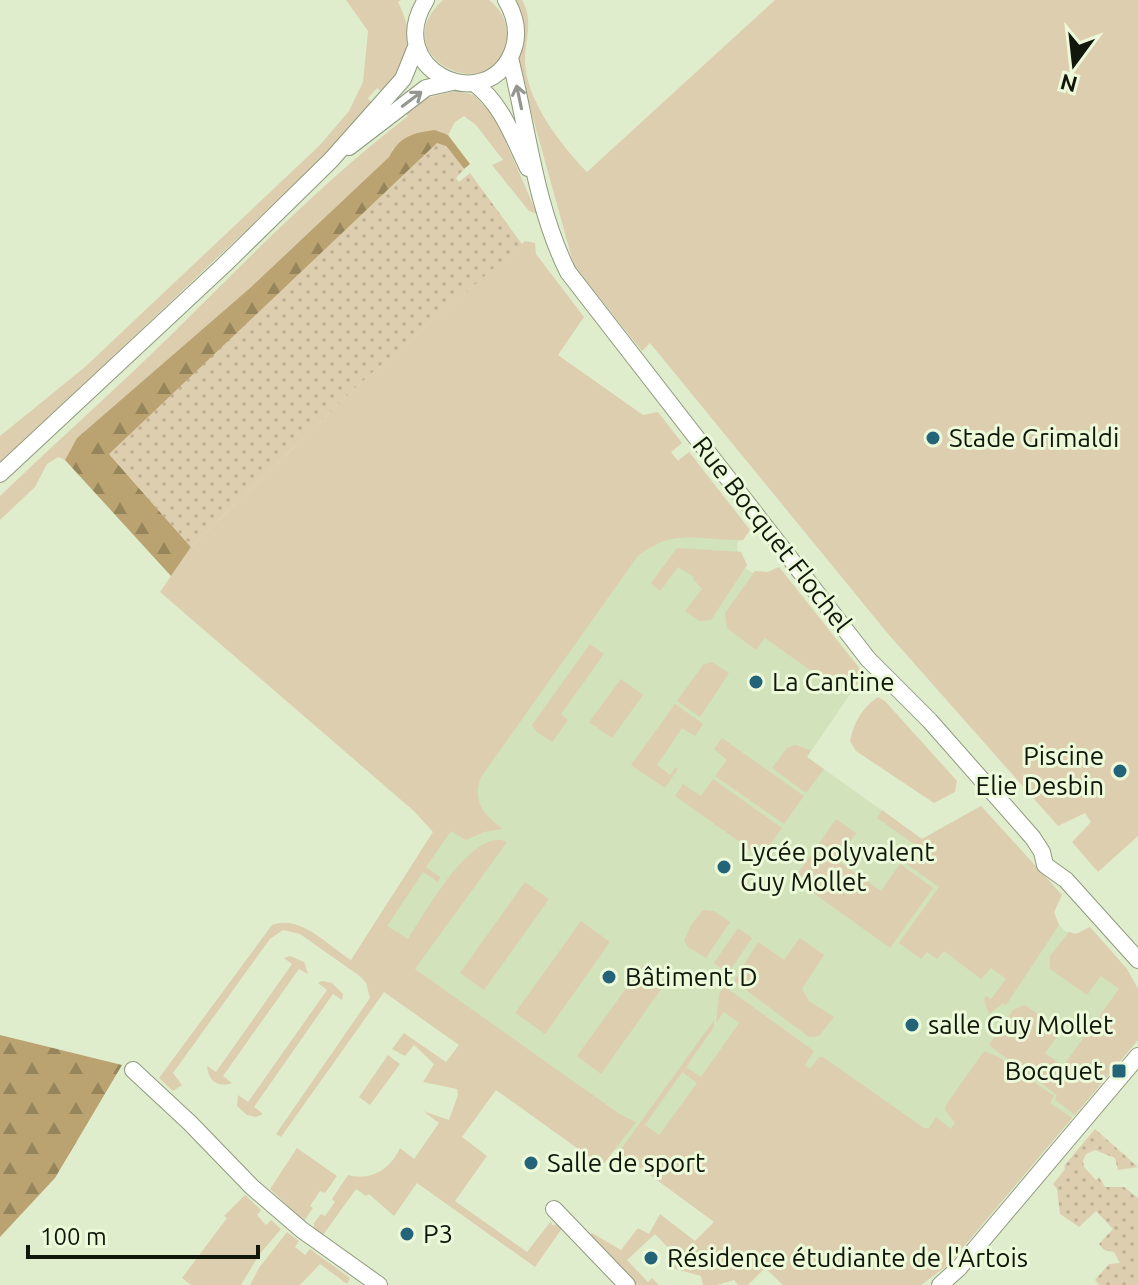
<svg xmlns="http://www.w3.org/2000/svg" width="1138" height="1285" font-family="Ubuntu,sans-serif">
	<defs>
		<pattern id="forest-firs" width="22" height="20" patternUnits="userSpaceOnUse" patternTransform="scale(2)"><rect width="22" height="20" fill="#baa371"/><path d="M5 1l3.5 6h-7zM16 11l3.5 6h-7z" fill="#96845b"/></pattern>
		<pattern id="garden-dots" width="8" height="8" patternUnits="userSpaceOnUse" patternTransform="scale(2)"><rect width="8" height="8" fill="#ddceaf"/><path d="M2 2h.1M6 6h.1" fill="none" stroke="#bdb095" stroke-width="1.8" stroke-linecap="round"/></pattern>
	</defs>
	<rect width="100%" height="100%" fill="#e0edcd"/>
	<path fill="#d2e2bb" d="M689,452L750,530L743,540L738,541L737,551L741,552L747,565L745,568L753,573L755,571L768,572L779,567L864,674L807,757L922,839L981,806L1062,895L1054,912L1056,922L1065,931L1076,934L1090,927L1127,969L1138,989V1040L949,1264L921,1285H804L351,961L433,832L415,812L674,456L678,461Z"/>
	<path fill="#ddceaf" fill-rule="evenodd" d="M346,0H401L398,2C416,36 408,66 382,92L377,88L368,98L372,103L314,166L0,463V436L85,367L320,145L349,111L363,82L368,31Z
		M443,0H489C501,9 508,22 507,38C501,111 379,59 443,0Z
		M514,0H522C534,20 525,39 525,61C526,101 561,145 587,172L775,0H1138V836L1098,872L1072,842L1091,822L1085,813L1058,826L889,635L650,343L642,351L574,266L518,64C524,40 525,23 514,0Z
		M455,91L474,95L495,117L537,214L529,211L492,165L503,160L476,125L464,116L455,122L448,135L435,130L393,149L389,157L250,288L77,438L65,460L58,457L47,464L35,487L0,520V496C56,442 114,391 169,337C246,261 322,182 408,116L406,113L422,99Z
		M525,241L535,243L536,254L584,317L558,355L643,415L658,412L682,443L671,452L678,461L689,452L750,530L743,540C701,541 672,527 637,557L481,777C472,801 483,815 503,829L484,832L466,840L451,831L426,867L440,877L438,882L423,872L387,926L408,939C425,914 472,826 507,842L415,969L621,1115L636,1122L602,1166L496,1090L462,1137L487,1156L455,1201L527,1252L551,1221L552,1225L565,1224L535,1267L417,1183L394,1216L369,1194L366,1196L356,1189L323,1235L314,1229V1223L321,1214L325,1216L335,1202L332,1199L348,1175C371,1181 390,1170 400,1148L414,1159L439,1123L423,1111L449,1120L458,1095L457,1089L423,1082L434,1064L414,1045L405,1056L392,1049L404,1033L446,1062L459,1045L384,992L281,1137L276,1134L370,998L366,983L361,977L300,934L283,930L270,939L173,1073L182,1085L173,1091L159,1078L272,925C301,914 328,946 351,960L433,832L415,812L160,592L191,547L357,386Z
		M677,548L741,552L747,565L711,620L699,621L685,611L702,589L693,579L694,577L678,567L660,591L651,583Z
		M779,567L864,674L852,692L828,683L765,638L756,650L727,628L725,613L755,571L768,572Z
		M590,644L604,654L561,714L568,720L552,742L537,732L532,725Z
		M712,662L729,673L700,717L677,701L703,665Z
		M621,679L643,695L612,738L589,722Z
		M878,697L885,701L957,781L955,792L934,803L856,751L850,741C854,722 862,708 878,697Z
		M675,704L703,724L695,736L682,728L657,765L670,775L676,767L678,769L665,788L631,765Z
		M722,738L804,796L784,824L715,776L727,760L714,749Z
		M795,745L811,750L807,757L824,769L806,793L772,768L787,748Z
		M713,779L782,828L761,857L675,796L683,784L701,796Z
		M981,806L1062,895L1054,912L1059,925L1006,1005L1003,1003L989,1014L984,1000L986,996L991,999L1006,979L991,968L981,979L944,951L937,959L927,952L921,959L899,943L939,887L902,861L914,844L877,818L882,810L922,839Z
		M836,819L856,833L837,860L881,891L900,864L933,888L890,948L794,879Z
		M525,882L549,899L484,990L460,973Z
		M703,910L714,911L730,922L706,958L688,947L684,941L691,925Z
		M581,921L610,942L545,1034L515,1013Z
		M1090,927L1127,969L1138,989V1040L1075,1115L1055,1100L1057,1095L990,1046V1043L1013,1010L1025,1005L1061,1031L1045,1053L1063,1066L1119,989L1101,976L1087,995L1050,969V956L1069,932L1076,934Z
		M738,928L752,938L728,973L714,963Z
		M800,938L824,955L802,989L809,1001L834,1017L819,1036L809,1037L734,981L758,942L784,960Z
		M290,956L304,962L308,974L299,969L223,1076L232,1083C218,1088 208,1081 207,1066L216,1072L292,964L284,958Z
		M643,965L666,982L601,1074L577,1056Z
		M322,981L332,983L343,994L342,1000L333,994L254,1107L263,1114L256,1117L247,1115L237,1106L238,1095L248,1102L327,990L318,983Z
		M724,986L814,1051L805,1065L810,1069L819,1057H823L924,1128H929L936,1117L951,1129L955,1123L945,1110L946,1105L984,1051L1000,1058L1054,1096L1050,1103L1072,1118L949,1264L921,1285H783L765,1268L748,1285H738L734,1280L717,1285H703L701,1276L672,1268L669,1263L676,1256L655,1234L627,1260L648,1282L652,1278L659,1285H636L588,1236L592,1233L621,1250L638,1228L649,1234L660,1214L695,1241L714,1222L619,1152L714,1020V1027L686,1067L701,1077L739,1023L724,1012L716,1023L719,995ZM682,1072L697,1083L659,1135L645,1125Z
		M388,1055L400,1064L370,1105L359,1097Z
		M297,1148L337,1176L325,1193L320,1191L310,1206L313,1208L304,1221L270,1189Z
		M245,1195L261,1210L257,1215L266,1225L271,1220L281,1229L259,1255L241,1285H191L182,1278L227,1218L224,1216Z
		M287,1232L299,1241L295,1247L305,1255L310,1249L350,1278L347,1284L320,1264L300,1285H250L259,1268Z"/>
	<path fill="url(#forest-firs)" d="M435,130L448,135L470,164L464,169L446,146L110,455L191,547L171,576L65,460L77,438L250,288L389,157C400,136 413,133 435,130Z
		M0,1035L122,1065L55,1178L0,1237Z"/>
	<path fill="url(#garden-dots)" d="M437,143L446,146L464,169L456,178L459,182L470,173L522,244L357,386L191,547L109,454Z
		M1095,1129L1138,1167L1118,1170L1115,1158L1095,1150L1086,1154L1083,1161L1084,1167L1096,1180L1099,1177L1105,1187H1124L1138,1198V1285H1099L1095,1280L1109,1264L1120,1263L1114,1252L1104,1250L1099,1244L1113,1229L1096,1211L1079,1227L1060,1214L1057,1189L1053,1184L1065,1169L1064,1166Z"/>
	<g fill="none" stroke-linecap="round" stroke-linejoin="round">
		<defs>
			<path id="minor" d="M426,0C382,70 485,117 512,53C520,34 516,17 506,0
				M510,58C528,129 535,206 568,272L868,659L930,721L1033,838L1042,852L1045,865L1066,880L1138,960
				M474,83C502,104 513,137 528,168
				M349,147L426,88L453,82
				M0,474L224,265L331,160L403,79L416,47
				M133,1070L190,1123L252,1187L302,1230L379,1285
				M554,1209L627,1285
				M940,1285L959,1268L1138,1056"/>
		</defs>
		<use href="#minor" stroke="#8e9a7c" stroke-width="18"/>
		<use href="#minor" stroke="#fff" stroke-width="16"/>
	</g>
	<defs><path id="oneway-shaft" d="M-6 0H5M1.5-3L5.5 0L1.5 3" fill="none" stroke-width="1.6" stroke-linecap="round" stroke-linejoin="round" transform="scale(2)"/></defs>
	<g stroke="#949791">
		<use href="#oneway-shaft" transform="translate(519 97) rotate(-102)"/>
		<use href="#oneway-shaft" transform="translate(412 99) rotate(-37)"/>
	</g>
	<g fill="#246479" stroke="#edfada" stroke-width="3">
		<circle cx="933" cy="438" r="8"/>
		<circle cx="756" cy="682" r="8"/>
		<circle cx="1120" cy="771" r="8"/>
		<circle cx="724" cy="867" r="8"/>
		<circle cx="609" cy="977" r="8"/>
		<circle cx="912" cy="1025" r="8"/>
		<rect x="1111" y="1063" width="16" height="16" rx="4"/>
		<circle cx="531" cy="1163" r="8"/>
		<circle cx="407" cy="1234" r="8"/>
		<circle cx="651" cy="1258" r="8"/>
	</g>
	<g text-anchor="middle" stroke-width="6" stroke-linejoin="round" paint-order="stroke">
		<g font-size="26" fill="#12170b" stroke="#edfada" text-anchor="start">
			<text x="949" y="447">Stade Grimaldi</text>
			<text x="772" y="691">La Cantine</text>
			<text x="1104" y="765" text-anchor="end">Piscine<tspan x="1104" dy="30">Elie Desbin</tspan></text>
			<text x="740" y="861">Lycée polyvalent<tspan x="740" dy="30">Guy Mollet</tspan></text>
			<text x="625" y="986">Bâtiment D</text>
			<text x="928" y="1034">salle Guy Mollet</text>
			<text x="1103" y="1080" text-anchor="end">Bocquet</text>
			<text x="547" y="1172">Salle de sport</text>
			<text x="423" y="1243">P3</text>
			<text x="667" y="1267">Résidence étudiante de l'Artois</text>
		</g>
		<g font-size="26" fill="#12170b" stroke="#edfada">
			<text transform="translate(772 534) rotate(52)" y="9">Rue Bocquet Flochel</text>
		</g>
	</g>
	<g transform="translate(1074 64) rotate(195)" stroke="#edfada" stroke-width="6" paint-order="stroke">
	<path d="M0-6L14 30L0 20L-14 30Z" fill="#12170b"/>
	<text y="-12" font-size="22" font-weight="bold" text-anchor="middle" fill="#12170b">N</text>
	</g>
	<path d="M28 1245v12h230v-12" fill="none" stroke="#12170b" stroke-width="4"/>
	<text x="40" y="1245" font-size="24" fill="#12170b" stroke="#edfada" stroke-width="6" paint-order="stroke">100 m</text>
</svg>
